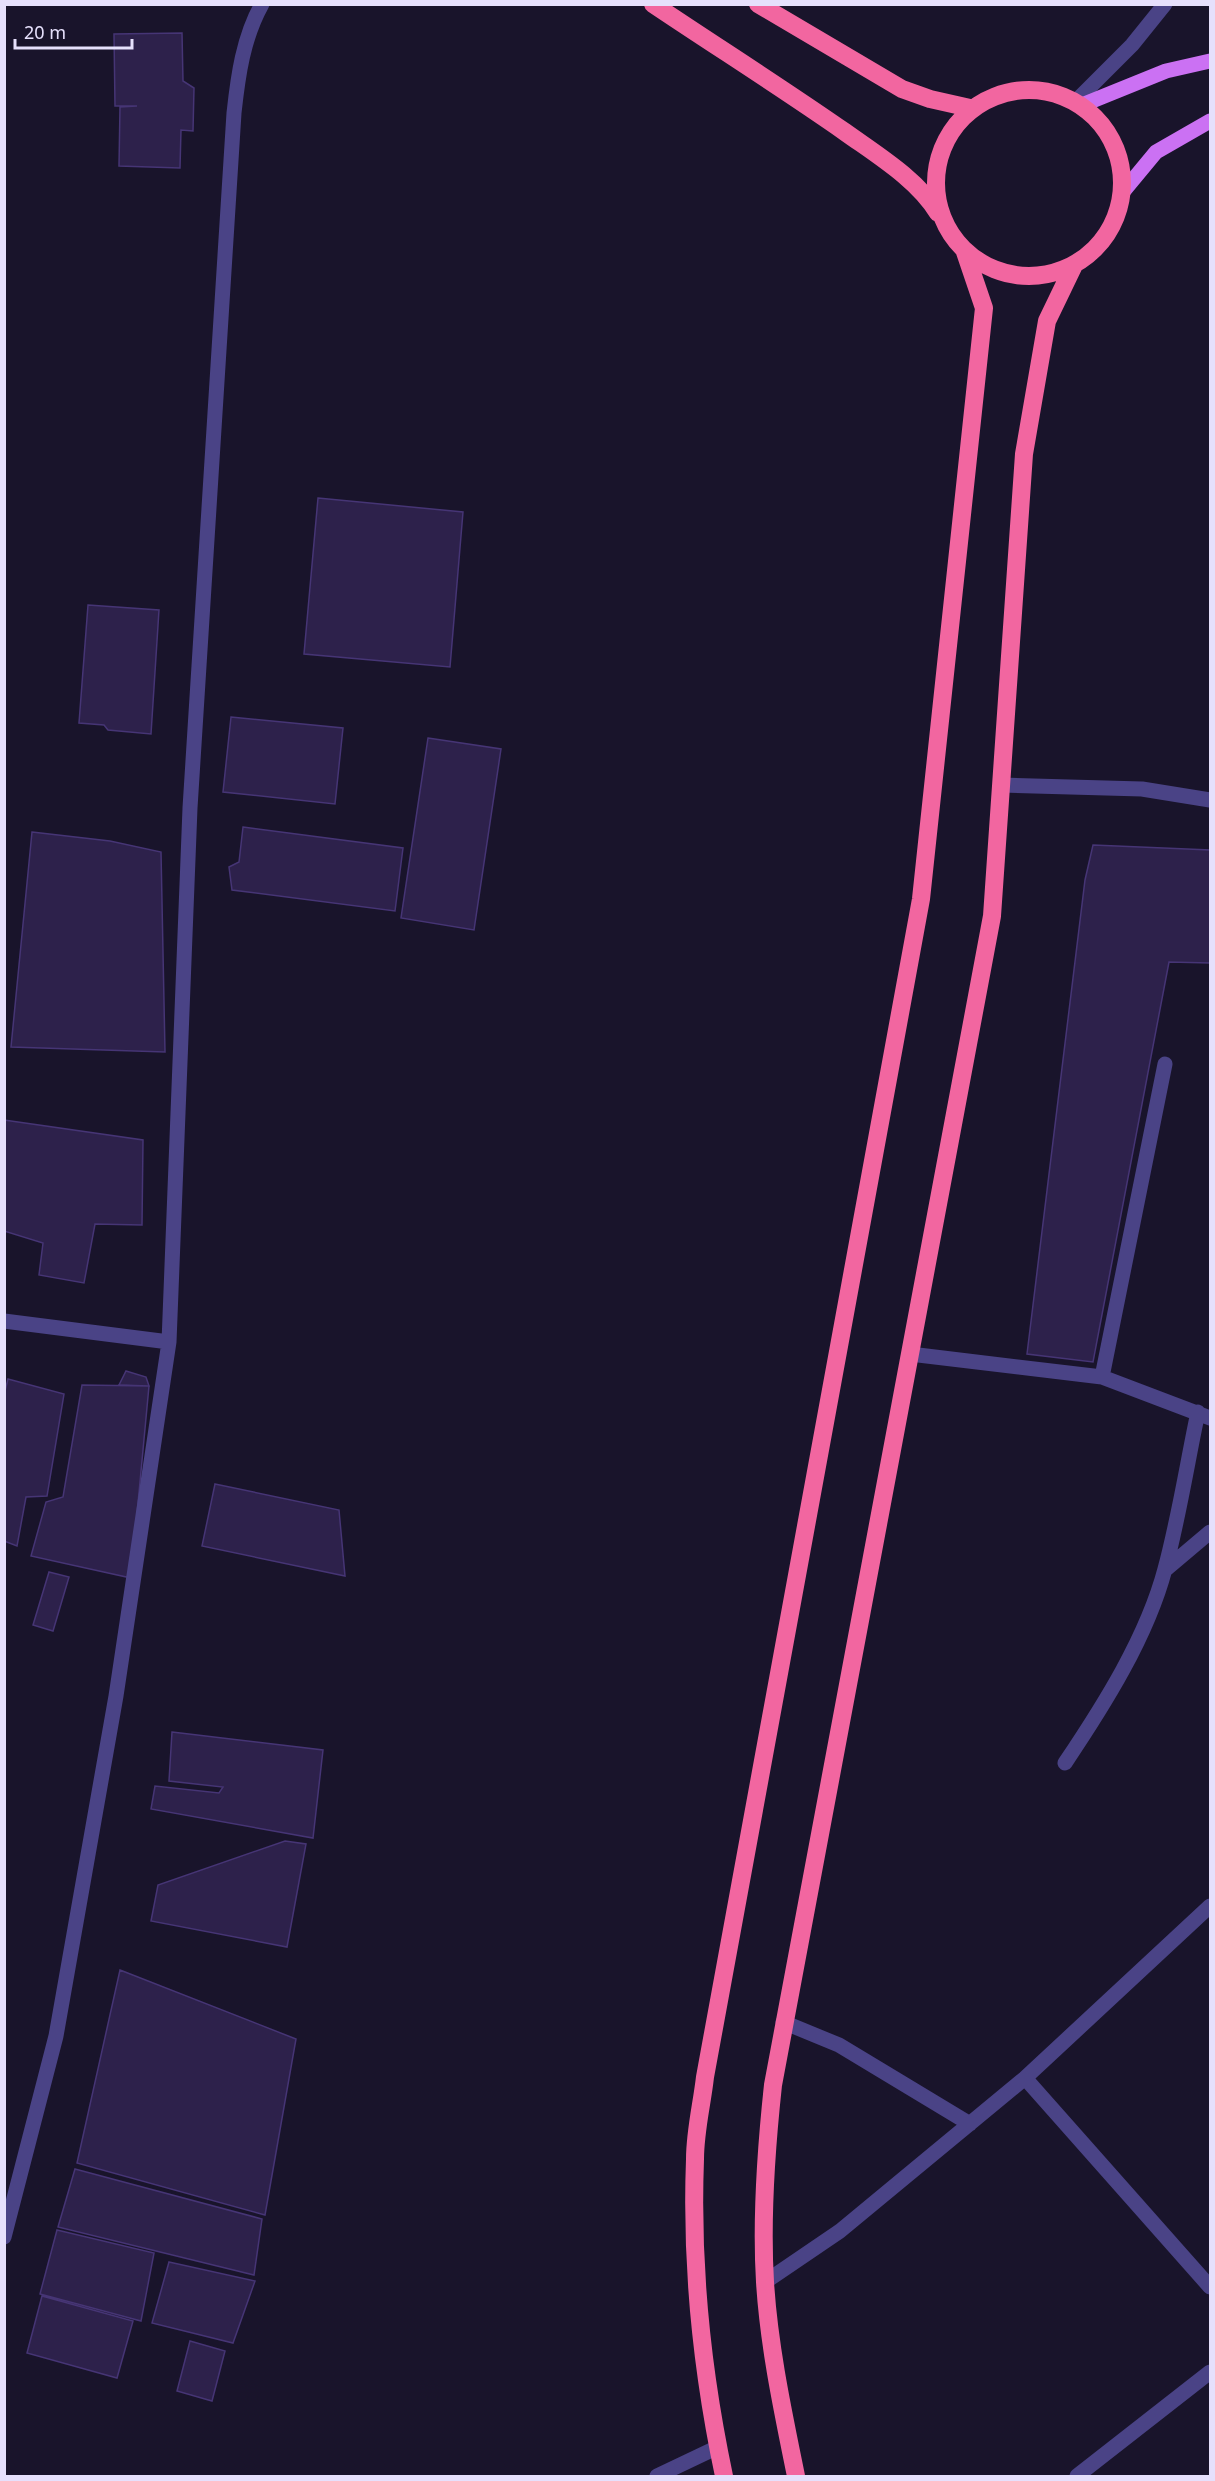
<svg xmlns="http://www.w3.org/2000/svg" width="1215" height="2481" font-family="'Noto Sans',sans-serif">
	<rect width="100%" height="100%" fill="#19142b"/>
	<path fill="#2d214b" stroke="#463575" stroke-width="1.5" d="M182,33L183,81L194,88L193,131L181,130L180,168L119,166L120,107L137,106H115L114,34Z
		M318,498L463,512L450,667L304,654Z
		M88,605L159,610L151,734L108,730L104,725L79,723Z
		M231,717L343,728L335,804L223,792Z
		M428,738L501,749L474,930L401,918Z
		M243,827L403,848L395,911L232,890L229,867L239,862Z
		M32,832L110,841L161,852L165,1052L11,1047Z
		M1093,845L1210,850V963L1169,962L1093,1362L1027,1354L1085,880Z
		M4,1120L143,1140L142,1225L95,1224L84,1283L39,1275L43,1243L4,1231Z
		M126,1371L146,1377L149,1386L119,1385Z
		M8,1379L64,1394L47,1496L26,1497L17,1546L4,1541V1395Z
		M82,1385L149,1386L131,1578L31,1556L46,1502L63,1497Z
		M215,1484L339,1510L345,1576L202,1546Z
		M49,1572L69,1577L53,1631L33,1625Z
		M172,1732L323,1750L313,1838L151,1809L155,1786L219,1793L223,1787L169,1781Z
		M285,1841L306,1844L287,1947L151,1921L158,1885Z
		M120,1970L296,2039L265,2215L77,2163Z
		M75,2169L262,2219L254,2275L58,2227Z
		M57,2230L154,2253L141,2321L40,2294Z
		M169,2262L255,2281L233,2343L152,2323Z
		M42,2296L133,2321L117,2378L27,2353Z
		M190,2341L225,2351L212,2401L177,2391Z"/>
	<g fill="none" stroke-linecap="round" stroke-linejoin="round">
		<path stroke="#4a4386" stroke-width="15" d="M1076,101L1132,45L1165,4
			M1002,785L1142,789L1210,800
			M4,1321L169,1342
			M910,1354L1102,1377L1210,1418
			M1102,1377L1165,1064
			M1165,1570L1210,1532
			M1065,1763C1104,1705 1147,1637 1165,1569C1179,1517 1187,1464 1198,1412
			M783,2022L839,2045L970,2124
			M1025,2078L1210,2287
			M4,2237L56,2036L116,1696L169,1342L190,808L234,113C238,76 243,38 262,4
			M765,2282L840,2231L1025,2078L1210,1906
			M657,2476L718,2447
			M1077,2476L1210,2372"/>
		<path stroke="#cb71f3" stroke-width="15" d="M1082,105L1166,71L1210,61
			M1122,193L1156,152L1210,121"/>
		<path stroke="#f266a0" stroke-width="18" d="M653,4C717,47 782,88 845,132C877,155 917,179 938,213
			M758,4L902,89L930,99L970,108
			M936 183a93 93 0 1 1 186 0a93 93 0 1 1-186 0Z
			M724,2476C702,2372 691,2265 695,2159C695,2131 702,2104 705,2077L921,899L984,308L965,252
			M796,2476C783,2412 769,2347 765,2282C761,2216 766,2150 773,2085L992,916L1024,454L1047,321L1074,265"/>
	</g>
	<rect width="1215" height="2481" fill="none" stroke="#e6e0fc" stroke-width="12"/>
	<path d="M15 39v9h117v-9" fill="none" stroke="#e6e0fc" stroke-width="3"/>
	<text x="24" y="39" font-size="18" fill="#e6e0fc" stroke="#19142b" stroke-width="4.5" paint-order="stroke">20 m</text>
</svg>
